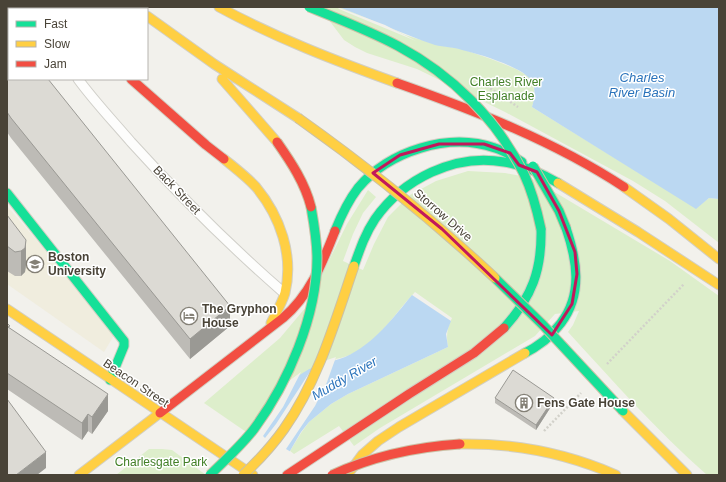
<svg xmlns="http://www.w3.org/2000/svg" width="726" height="482" font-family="Helvetica,sans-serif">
	<rect width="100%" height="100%" fill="#f2f1ec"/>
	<path fill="#f0edde" d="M7,206L116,332L104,352L7,284Z"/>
	<path fill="#ddeecb" d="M319,7H339L385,25L405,35L438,45L462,49L491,59L516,69L528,76L533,84L535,97L532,107L696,208L709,198L719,199V243L665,201L633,181L505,112L417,69L367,53L355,47L344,40Z
		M468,171L505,173L531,178L670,261L719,296V475H707C657,431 613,381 568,332L573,325L579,311L555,314L535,336L380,428L354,446L339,426L294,454L290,451L301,433L309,422L331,404L348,394L448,347C446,336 447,328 452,318L415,292C392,316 372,353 336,359L252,436L204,403L280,338L306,307L347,224L368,190L376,197L363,213L353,234L343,261L363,270L374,244L388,217L410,195L436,181Z
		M149,449H162L172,450L206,475H116Z"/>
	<path fill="#bbd8f2" d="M339,7H719V199L709,198L696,209L532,107C535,97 537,84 527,76C514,65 480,54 462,50C454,47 444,47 435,45C402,34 371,19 339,7Z
		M412,295L451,321L446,334L448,347L348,394L331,404L309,422L301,432L276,475H228L290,382C298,376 306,370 316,366C325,362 336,361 345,357C374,344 393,318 412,295Z"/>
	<path fill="#f2f1ec" d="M337,7L385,25L416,41L339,9Z
		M336,357L327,382L315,406L286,449L291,452L278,475H226L289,381L301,372L283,407L263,436L265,438L276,424L315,364Z"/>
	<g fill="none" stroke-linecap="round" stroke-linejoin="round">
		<defs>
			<path id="lane" d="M25,7L26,9
				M78,79C94,101 113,121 131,142C179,195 229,245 283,292"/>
			<path id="fast" d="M7,193L124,341V346L110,380
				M335,231C341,216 348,201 358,188C389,151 448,132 495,148C505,151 513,156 522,162
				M354,266C360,249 365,234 375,219C403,179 455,153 504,162C523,165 541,173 558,183
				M504,328C532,297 542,270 541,229
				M525,353C531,350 536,347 541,343C549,338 555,330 561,323C583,294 577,260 566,228"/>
			<path id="slow" d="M219,7C276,38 336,61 397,83
				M147,16L214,64L298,118
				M222,79L277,142
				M224,159C235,168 247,177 256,187C280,216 294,255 285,293C282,303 276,313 271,323
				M558,183L638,232L719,285
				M624,187L669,219L719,259
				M7,309L253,475
				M623,411L687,475
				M460,444C515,443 566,453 616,475
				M351,470L362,455L378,441L399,427L525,353
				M79,475L160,413"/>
			<path id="jam" d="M70,7L72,9
				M131,79L206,145L224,159
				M397,83C476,111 554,141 624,187
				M160,413L283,318C310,295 322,264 335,231
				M287,475L409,394L474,353L504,328"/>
		</defs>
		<use href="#lane" stroke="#d0cfc9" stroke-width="11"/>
		<use href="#fast" stroke="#d2cfc3" stroke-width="11"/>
		<use href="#slow" stroke="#d2cfc3" stroke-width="11"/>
		<use href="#jam" stroke="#d2cfc3" stroke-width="11"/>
		<path stroke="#d2d1ca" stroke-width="2.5" stroke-dasharray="2 2" stroke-linecap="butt" d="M487,86L518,107
			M607,364L684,284
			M544,431L581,393"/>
		<use href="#lane" stroke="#fdfdfc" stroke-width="9"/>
		<use href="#fast" stroke="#16e098" stroke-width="9"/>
		<use href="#slow" stroke="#ffcf43" stroke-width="9"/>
		<use href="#jam" stroke="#f24e42" stroke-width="9"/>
		<defs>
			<path id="fast-bridge" d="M309,7C339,19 370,31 398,46C452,75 497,119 524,174C532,191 537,210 541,229
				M533,166L559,211L566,228
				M495,278L543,325L623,411
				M210,475C225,460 241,446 254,429C288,383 317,316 317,258C317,240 314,224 311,207"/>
			<path id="slow-bridge" d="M298,118C367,167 433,220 495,278
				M243,475C258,461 272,446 284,429C318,381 335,322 354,266"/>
			<path id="jam-bridge" d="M277,142C291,162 305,183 311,207
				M332,475C373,456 415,447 460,444"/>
		</defs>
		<use href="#fast-bridge" stroke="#cbc1a6" stroke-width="11" stroke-linecap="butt"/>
		<use href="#slow-bridge" stroke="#cbc1a6" stroke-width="11" stroke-linecap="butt"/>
		<use href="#jam-bridge" stroke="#cbc1a6" stroke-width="11" stroke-linecap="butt"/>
		<use href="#fast-bridge" stroke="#16e098" stroke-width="9"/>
		<use href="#slow-bridge" stroke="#ffcf43" stroke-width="9"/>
		<use href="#jam-bridge" stroke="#f24e42" stroke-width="9"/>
	</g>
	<path fill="#bdbbb6" d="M7,21L9,79L230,326L190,359L11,138L7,132Z
		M7,215L26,265L25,272L21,276H15L7,271Z
		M7,323L10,329L108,411L92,434L88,431L82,440L7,389Z
		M495,398L554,402L536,430L495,403Z"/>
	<path fill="#9a9994" d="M26,240V265L25,272L21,276V251Z
		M230,306V326L190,359V339Z
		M108,394V411L92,434V417Z
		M554,398V402L536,430V425Z
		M88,414V431L82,440V423Z
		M46,452V468L37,475H16Z"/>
	<path fill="#dcdad4" stroke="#9a9994" d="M7,21L9,23V79H48L230,306L190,339L11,118L7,112Z
		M7,215L26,240L25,248L21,251L15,252L7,246Z
		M7,323L10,326L8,327L108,394L92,417L88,414L82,423L7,373Z
		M513,370L554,398L536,425L495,398Z
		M7,399L46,452L16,475H7Z"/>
	<path fill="none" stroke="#c2185b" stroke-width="3" stroke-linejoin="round" d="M439,144H484L510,153L519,165L537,172L559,211L575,252L577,274L572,304L552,335L442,229L373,173L400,155Z"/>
	<defs>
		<symbol id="university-ring" viewBox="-11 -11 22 22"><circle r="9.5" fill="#fff" stroke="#848076" stroke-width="1.5"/><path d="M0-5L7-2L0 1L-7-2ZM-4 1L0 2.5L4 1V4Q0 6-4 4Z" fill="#848076"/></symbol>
		<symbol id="hotel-ring" viewBox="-11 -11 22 22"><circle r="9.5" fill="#fff" stroke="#848076" stroke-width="1.5"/><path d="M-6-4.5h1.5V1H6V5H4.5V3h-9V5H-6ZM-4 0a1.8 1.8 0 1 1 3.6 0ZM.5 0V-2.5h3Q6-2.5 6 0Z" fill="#848076"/></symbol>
		<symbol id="building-ring" viewBox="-11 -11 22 22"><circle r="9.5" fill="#fff" stroke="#848076" stroke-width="1.5"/><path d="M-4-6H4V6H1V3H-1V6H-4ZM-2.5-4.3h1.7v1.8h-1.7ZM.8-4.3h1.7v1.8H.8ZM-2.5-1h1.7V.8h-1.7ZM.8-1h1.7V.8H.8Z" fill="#848076"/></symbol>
	</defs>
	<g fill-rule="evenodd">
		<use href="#university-ring" x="25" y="254" width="20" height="20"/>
		<use href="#hotel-ring" x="179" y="306" width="20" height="20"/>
		<use href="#building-ring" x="514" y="393" width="20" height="20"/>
	</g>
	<g text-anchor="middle" stroke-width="3" stroke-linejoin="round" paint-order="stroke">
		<g font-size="12" fill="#417f26" stroke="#fff">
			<text x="506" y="86">Charles River<tspan x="506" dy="14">Esplanade</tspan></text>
			<text x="161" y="466">Charlesgate Park</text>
		</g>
		<g font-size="12" fill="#494337" stroke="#fff">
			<text transform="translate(177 190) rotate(46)" y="4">Back Street</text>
			<text transform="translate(443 215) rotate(41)" y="4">Storrow Drive</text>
			<text transform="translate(136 383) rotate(34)" y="4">Beacon Street</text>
		</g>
		<g font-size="12" font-weight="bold" fill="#494337" stroke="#fff" text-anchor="start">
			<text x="48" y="261">Boston<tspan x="48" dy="14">University</tspan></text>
			<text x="202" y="313">The Gryphon<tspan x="202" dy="14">House</tspan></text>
			<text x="537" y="407">Fens Gate House</text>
		</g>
		<g font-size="13" font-style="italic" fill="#2a73bb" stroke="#fff">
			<text x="642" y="82">Charles<tspan x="642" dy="15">River Basin</tspan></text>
			<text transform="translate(344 378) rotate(-30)" y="5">Muddy River</text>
		</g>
	</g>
	<rect width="726" height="482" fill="none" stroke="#494337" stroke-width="16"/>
	<rect x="8" y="8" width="140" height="72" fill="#ffffff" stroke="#b6b4af"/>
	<rect x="16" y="21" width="20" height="6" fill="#16e098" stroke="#b6b4af"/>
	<text x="44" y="28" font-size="12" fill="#494337">Fast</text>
	<rect x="16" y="41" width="20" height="6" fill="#ffcf43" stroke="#b6b4af"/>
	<text x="44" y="48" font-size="12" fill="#494337">Slow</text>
	<rect x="16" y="61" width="20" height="6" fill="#f24e42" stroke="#b6b4af"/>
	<text x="44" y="68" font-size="12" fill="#494337">Jam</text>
</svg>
